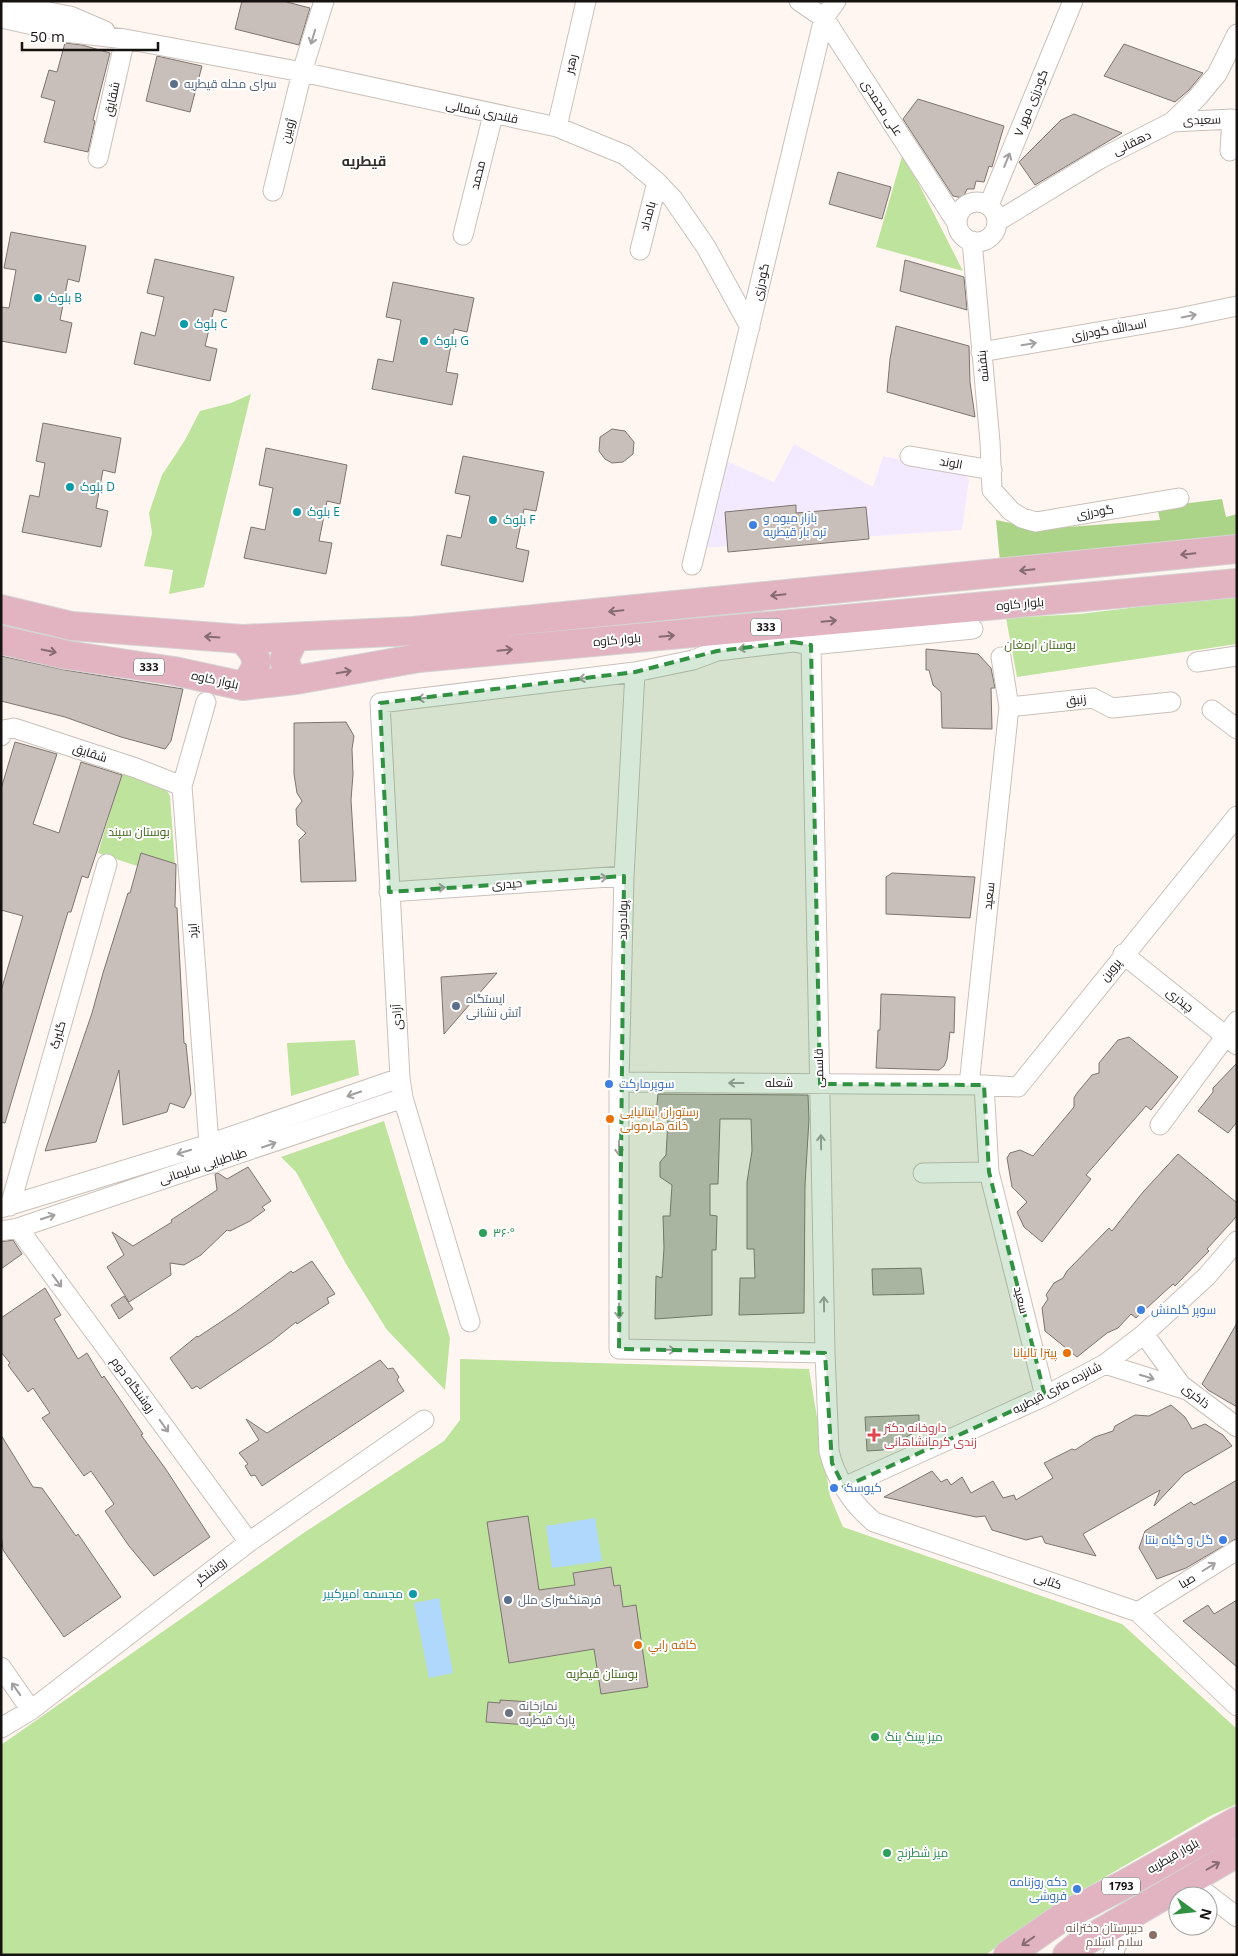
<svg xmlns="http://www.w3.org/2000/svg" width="1238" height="1956" font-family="'Open Sans',Cairo,sans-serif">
	<rect width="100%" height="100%" fill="#fff6f2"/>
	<path fill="#f3eaff" d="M794,444L873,487L883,456L964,472L969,480L962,530L701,548L724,460L774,482Z"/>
	<path fill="#bde39d" d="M903,153L963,271L876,247Z
		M251,394L204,587L169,594L173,570L144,566L152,533L149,513L162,475L185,440L200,411L231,403Z
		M1237,595V644L1017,677L1006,618L1080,614Z
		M122,773L164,786L170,796L176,879L98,853Z
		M355,1040L359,1075L291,1096L287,1043Z
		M384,1121L450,1338L445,1390L387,1330L346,1264L296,1172L281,1157Z
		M460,1359L809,1369L830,1496L843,1527L1122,1624L1237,1729V1804L1212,1815L1067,1899L985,1955H1V1745L302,1534L444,1441L460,1420Z"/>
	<path fill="#abd488" d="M1222,499L1226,517L1237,514V535L1000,562L996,520L1041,529L1160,520L1157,507Z"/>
	<path fill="#b0d8fc" d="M595,1518L602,1561L552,1568L546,1526Z
		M439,1598L453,1673L429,1678L414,1603Z"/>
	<path fill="#c9bfba" stroke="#7d746f" d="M242,1H283L310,8L299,45L235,29Z
		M65,43L82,45L110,53L93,120L95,121L88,152L44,142L55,101L41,97L49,70L57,72Z
		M1124,44L1203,73L1189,90L1175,102L1104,76Z
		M157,56L202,66L190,112L146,101Z
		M918,99L1004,126L992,167L989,166L984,182L976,181L974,189H967L963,198L953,196L903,119Z
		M1074,114L1122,133L1035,185L1019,162L1061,120Z
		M838,172L891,187L882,219L829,204Z
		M11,232L86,246L79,282L68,279L60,320L72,323L66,353L1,341V307L9,308L16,270L4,268Z
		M155,259L234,277L226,312L214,309L205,346L217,349L210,381L134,364L141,332L155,336L164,297L147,293Z
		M905,260L964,277L967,310L900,291Z
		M393,282L474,298L467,332L454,329L446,372L458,374L452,405L372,389L378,359L393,362L401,320L386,317Z
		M896,326L969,346L970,382L975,417L887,392L890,359Z
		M43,423L121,438L115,473L103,470L96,508L108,511L101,547L22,532L30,495L39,497L45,463L36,461Z
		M612,429L625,431L634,442L633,454L623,462L612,463L605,459L599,451L600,437Z
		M266,448L347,465L340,504L327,501L319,541L332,543L326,574L244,558L251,527L265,530L273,488L259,485Z
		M463,456L544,472L536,511L524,509L516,548L529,551L523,582L441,565L447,535L461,538L470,496L455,493Z
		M796,505V513L866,507L869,539L728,552L725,512Z
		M926,649L978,654L991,668L995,688H991L992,729L942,728L941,692L933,685L929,670H926Z
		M1,656L65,670L183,689L171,741L165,749L121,737L65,717L1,701Z
		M346,722L354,736L352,749L353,774L351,800L356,881L301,882L299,840L306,833L297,825L296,809L302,801L297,793L294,774V723Z
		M15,742L57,754L33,824L59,833L81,762L122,775L88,878L82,876L71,912H68L5,1123L1,1122V991L23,916L1,910V789Z
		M141,853L176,864L175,907L177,908L184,1043L186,1044L191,1094L184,1108L170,1103L167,1112L123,1125L119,1070L96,1142L45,1151L92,1013L103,973L128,893H130Z
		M892,873L975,877L970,918L886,914V877Z
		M497,973L444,1034L441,977Z
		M881,994L955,997L954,1033L950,1032L947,1059L944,1066L939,1070L876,1068L878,1030H880Z
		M1129,1037L1178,1077L1151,1110L1146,1106L1086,1175L1091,1179L1042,1242L1024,1227L1017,1212L1027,1202L1012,1187L1007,1158L1010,1153L1020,1150L1033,1156L1074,1107V1098L1077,1093L1092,1075L1099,1073V1063L1118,1040Z
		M1237,1063V1122L1228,1133L1198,1111L1213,1092V1088Z
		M658,1094L808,1095L809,1119L805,1185L804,1313L739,1315L740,1278H755L754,1249H747V1182L752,1151L751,1119H720L718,1184H710V1215L717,1216L716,1250H712V1315L655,1319L656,1276L662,1278L664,1248L663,1216H670L672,1185L660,1177V1162L666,1155L668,1121L656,1115Z
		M1178,1154L1237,1203V1216L1207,1249L1209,1251L1175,1286L1173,1284L1136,1318L1131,1314L1118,1328L1107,1333L1077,1357L1045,1331L1042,1308L1048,1299L1046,1295L1054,1283L1063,1278L1067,1271L1109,1228L1112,1231L1143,1192Z
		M248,1167L271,1201L262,1207L265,1210L250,1221L230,1231L227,1230L201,1255L184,1265L170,1263L171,1275L129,1302L107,1267L124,1255L112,1232L133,1246L172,1222L171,1220L217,1190L215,1174L218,1173L227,1179Z
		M13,1240L22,1254L1,1269V1242Z
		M312,1261L335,1294L327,1298L329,1303L297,1324L296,1322L272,1341L200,1389L197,1386L192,1389L170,1358L197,1336L198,1337L237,1311L291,1271L293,1273Z
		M921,1268L924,1294L873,1295L872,1269Z
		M45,1288L61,1315L54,1319L78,1359L87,1353L102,1378L104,1376L123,1404L143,1434L141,1435L165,1468L210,1537L154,1576L129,1546L105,1511L114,1504L91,1471L84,1476L42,1418L50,1413L33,1388L28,1392L8,1365L10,1363L1,1352V1318Z
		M124,1296L133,1309L119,1319L111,1305Z
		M1237,1323V1407L1208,1390L1202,1384Z
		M380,1360L388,1369L393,1368L399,1377L397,1380L404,1391L262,1486L255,1475L251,1476L245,1466L248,1464L239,1453L259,1440L246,1419L267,1433Z
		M1171,1405L1185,1417L1192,1429L1205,1424L1223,1435L1232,1446L1184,1474L1154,1506L1160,1490L1083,1534L1096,1556L1045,1543L1042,1536L1026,1540L992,1530L985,1516L976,1517L884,1497L932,1471L941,1482L947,1479L951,1485L962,1477L971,1493L993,1481L1003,1498L1014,1495L1016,1500L1053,1478L1044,1463L1072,1449L1075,1450L1095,1437L1113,1431L1115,1426L1135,1415L1149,1416Z
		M919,1415V1430L883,1450L867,1451L865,1417Z
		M1,1435L33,1487L42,1488L76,1536L78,1534L121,1597L64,1637L3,1550L1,1532Z
		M1237,1480V1538L1186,1568L1157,1579L1139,1548L1145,1531L1191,1502L1194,1505Z
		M528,1516L539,1590L575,1585L573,1573L611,1567L614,1586L620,1585L623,1607L636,1605L648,1687L601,1694L594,1649L509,1663L487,1522Z
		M1237,1600V1667L1183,1621L1208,1605L1214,1614Z
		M500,1700L531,1702L529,1725L486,1722L488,1702L500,1703Z"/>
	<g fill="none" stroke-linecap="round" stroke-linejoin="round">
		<defs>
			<path id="street" d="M799,1L824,18L957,223
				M1,3L70,16L105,31
				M1,18L65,32L125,39L302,72L557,127L625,155L657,182L673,199L706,247L750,327
				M1172,122L1232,119L1230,151
				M557,127L586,1
				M98,158L125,39
				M273,191L302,72L324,1
				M957 222a20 20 0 1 1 40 0a20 20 0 1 1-40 0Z
				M989,205L1073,1
				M998,221L1098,160L1172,122L1197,98L1217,74L1237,34
				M463,235L493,115
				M972,241L990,442L992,490L1011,511L1022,518L1036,522L1179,498
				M640,250L657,182
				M981,352L1179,318L1237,306
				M910,456L992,470
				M692,565L824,18L836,1
				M811,645L825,1353L829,1451C835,1478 853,1505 874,1522L1138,1612L1237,1706
				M1197,662L1237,656
				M635,672L624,876L619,1082V1349L825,1353
				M206,702L182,786L209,1144L214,1163
				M1009,707L1093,698L1112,708L1171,702
				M1212,710L1237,729
				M1,736L3,730L14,728L136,768L182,786
				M389,892L624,876
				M1123,954L1237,1045
				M619,1082L984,1085L1018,1087L1237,816
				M969,1085L1009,707L1001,657
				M984,1085L989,1172L1045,1396
				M1160,1125L1237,1021
				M923,1173L989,1172
				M10,1206L107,864
				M1,1208L209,1144L400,1078
				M18,1228L249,1542
				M1,1231L18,1228L403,1098
				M470,1322L403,1098L400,1078L380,703L635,672L693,660L717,651L793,642L811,645L973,629
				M1144,1334L1181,1385L1237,1427
				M1105,1364L1187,1390
				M844,1487L1045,1396L1105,1364L1144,1334L1207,1276L1237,1241
				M1138,1612L1237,1550
				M1,1667L31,1710
				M1,1728L31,1710L249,1542L424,1420
				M1189,1880L1237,1917
				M1113,1955L1116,1946L1134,1914"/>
			<path id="primary" d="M1,609L72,626L242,639L413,631L1237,549
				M295,637L284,660L289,672L296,680
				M242,639C261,657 260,667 243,686
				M1,640L67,655L174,671L243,686L296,680L419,658L1237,583
				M1008,1955L1064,1916L1125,1884L1237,1821
				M1067,1955L1079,1945L1237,1853"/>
		</defs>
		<use href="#street" stroke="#cac0ba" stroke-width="21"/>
		<use href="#primary" stroke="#d5d4d4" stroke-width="30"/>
		<use href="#street" stroke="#fff" stroke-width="19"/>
		<use href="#primary" stroke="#e2b3c1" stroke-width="28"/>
	</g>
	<defs><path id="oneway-shaft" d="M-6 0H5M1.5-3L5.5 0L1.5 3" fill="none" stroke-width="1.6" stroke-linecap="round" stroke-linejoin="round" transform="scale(1.25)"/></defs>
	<g stroke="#a1a09f">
		<use href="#oneway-shaft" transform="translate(313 37) rotate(107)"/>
		<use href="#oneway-shaft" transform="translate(1007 160) rotate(-68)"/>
		<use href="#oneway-shaft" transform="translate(1189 316) rotate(-11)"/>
		<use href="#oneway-shaft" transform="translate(1029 344) rotate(-9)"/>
		<use href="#oneway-shaft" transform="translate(746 648) rotate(173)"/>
		<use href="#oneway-shaft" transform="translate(586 678) rotate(173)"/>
		<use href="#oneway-shaft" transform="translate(425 698) rotate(173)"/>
		<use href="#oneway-shaft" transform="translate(600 878) rotate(-4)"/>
		<use href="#oneway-shaft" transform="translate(438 888) rotate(-4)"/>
		<use href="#oneway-shaft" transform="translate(736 1083) rotate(-180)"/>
		<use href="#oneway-shaft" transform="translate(354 1094) rotate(161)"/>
		<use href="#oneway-shaft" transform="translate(821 1142) rotate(-91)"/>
		<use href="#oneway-shaft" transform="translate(269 1145) rotate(-19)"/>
		<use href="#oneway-shaft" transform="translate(619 1148) rotate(90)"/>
		<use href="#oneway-shaft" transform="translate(184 1152) rotate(163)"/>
		<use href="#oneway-shaft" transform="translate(48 1217) rotate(-18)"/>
		<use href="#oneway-shaft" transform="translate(57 1281) rotate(54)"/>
		<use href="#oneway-shaft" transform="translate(824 1304) rotate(-91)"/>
		<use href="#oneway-shaft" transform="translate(619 1311) rotate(90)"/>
		<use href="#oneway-shaft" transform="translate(668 1350) rotate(1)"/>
		<use href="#oneway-shaft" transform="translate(1147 1377) rotate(17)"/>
		<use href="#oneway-shaft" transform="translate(164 1426) rotate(54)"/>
		<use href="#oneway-shaft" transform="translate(1209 1567) rotate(-32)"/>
		<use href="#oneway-shaft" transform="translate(16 1689) rotate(-125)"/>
	</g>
	<g stroke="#866b71">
		<use href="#oneway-shaft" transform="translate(1188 554) rotate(174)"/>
		<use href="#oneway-shaft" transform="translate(1027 570) rotate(174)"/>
		<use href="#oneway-shaft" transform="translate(778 595) rotate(174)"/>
		<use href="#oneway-shaft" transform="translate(616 611) rotate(174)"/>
		<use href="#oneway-shaft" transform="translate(829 621) rotate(-5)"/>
		<use href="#oneway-shaft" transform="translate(667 636) rotate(-5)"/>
		<use href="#oneway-shaft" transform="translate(212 637) rotate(-176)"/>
		<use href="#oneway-shaft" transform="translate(505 650) rotate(-5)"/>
		<use href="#oneway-shaft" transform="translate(49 651) rotate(12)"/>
		<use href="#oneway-shaft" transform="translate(344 672) rotate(-10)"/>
		<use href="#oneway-shaft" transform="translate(1213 1866) rotate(-30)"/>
		<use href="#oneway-shaft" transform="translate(1028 1941) rotate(145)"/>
	</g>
	<path fill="#329042" fill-opacity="0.2" stroke="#329042" stroke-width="4" stroke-dasharray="10 6" stroke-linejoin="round" d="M793,642L811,645L820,1084L984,1085L989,1172L1045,1396L844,1487L832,1463L825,1353L619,1349L624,876L389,892L380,703L635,672L717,651Z"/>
	<g fill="#5c6f8a" stroke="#fff" stroke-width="2">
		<circle cx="174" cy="84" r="5"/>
		<circle cx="456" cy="1006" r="5"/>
		<circle cx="508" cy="1600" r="5"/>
	</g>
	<g fill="#0f9aa8" stroke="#fff" stroke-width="2">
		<circle cx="38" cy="298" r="5"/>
		<circle cx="184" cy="324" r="5"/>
		<circle cx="424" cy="341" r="5"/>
		<circle cx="70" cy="487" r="5"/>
		<circle cx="297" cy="512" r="5"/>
		<circle cx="493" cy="520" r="5"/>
		<circle cx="413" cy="1594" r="5"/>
	</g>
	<g fill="#3f7fe0" stroke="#fff" stroke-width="2">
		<circle cx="753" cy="525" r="5"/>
		<circle cx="609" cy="1084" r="5"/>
		<circle cx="1141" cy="1310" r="5"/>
		<circle cx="834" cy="1488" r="5"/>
		<circle cx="1223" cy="1540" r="5"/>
		<circle cx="1077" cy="1889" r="5"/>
	</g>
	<g fill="#e8710a" stroke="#fff" stroke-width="2">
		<circle cx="610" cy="1119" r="5"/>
		<circle cx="1067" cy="1353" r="5"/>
		<circle cx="638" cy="1645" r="5"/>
	</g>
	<g fill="#2e9e5b" stroke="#fff" stroke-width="2">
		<circle cx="483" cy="1233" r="5"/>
		<circle cx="875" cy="1737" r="5"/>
		<circle cx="887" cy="1853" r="5"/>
	</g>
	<path fill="#e0444e" stroke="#fff" stroke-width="2" d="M871.5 1427.5h5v5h5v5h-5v5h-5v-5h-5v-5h5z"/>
	<circle fill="#6b7280" stroke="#fff" stroke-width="2" cx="509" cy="1713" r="5"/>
	<circle fill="#8d6e63" stroke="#fff" stroke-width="2" cx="1153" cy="1935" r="5"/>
	<g text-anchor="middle" stroke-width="4" stroke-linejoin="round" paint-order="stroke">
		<g fill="#fff" stroke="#5b5958" stroke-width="1">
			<rect x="751" y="618.5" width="30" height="17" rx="4"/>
			<rect x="134" y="658.5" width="30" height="17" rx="4"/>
			<rect x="1102" y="1877.5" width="38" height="17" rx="4"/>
		</g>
		<g font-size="11" font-weight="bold" fill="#151210">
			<text x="766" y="631">333</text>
			<text x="149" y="671">333</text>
			<text x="1121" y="1890">1793</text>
		</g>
		<g font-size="12" fill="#151210" stroke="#fff">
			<text transform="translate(571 64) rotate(-77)" y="4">رهبر</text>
			<text transform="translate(112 99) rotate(-77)" y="4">شقایق</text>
			<text transform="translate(1031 103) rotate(-68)" y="4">گودرزی مهر ۷</text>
			<text transform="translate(882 108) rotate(57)" y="4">علی محمدی</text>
			<text transform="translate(482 112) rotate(12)" y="4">قلندری شمالی</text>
			<text transform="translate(1202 120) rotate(-2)" y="4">سعیدی</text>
			<text transform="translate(288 131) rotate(-76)" y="4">ژوبین</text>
			<text transform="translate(1132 143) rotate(-26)" y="4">دهقانی</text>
			<text transform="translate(478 175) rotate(-76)" y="4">محمد</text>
			<text transform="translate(648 216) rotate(-75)" y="4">بامداد</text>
			<text transform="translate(761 282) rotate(-77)" y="4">گودرزی</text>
			<text transform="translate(1109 330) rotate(-10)" y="4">اسدالله گودرزی</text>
			<text transform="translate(983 366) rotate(-96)" y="4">بنفشه</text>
			<text transform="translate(951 463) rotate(10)" y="4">الوند</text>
			<text transform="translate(1095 512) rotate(-9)" y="4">گودرزی</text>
			<text transform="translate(1020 604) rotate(-5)" y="4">بلوار کاوه</text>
			<text transform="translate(617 640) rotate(-5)" y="4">بلوار کاوه</text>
			<text transform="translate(215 680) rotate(12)" y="4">بلوار کاوه</text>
			<text transform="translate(1076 700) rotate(-6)" y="4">زنبق</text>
			<text transform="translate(90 753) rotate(18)" y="4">شقایق</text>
			<text transform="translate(507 884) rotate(-4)" y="4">حیدری</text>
			<text transform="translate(989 896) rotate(-84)" y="4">سعید</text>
			<text transform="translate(623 920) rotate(-89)" y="4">پولادوند</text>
			<text transform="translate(193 931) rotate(-94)" y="4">ایزد</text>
			<text transform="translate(1111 970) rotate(-51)" y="4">پروین</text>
			<text transform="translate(1180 1000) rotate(39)" y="4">چیذری</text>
			<text transform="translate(397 1017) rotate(-93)" y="4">آزادی</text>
			<text transform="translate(58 1035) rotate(-74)" y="4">گلبرگ</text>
			<text transform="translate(819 1068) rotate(-91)" y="4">قاسمی</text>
			<text x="779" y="1087">شعله</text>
			<text transform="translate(203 1166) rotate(-18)" y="4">طباطبایی سلیمانی</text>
			<text transform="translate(1021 1300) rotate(76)" y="4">سعید</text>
			<text transform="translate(133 1385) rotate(54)" y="4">روشنگاه دوم</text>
			<text transform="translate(1057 1388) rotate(-27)" y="4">شانزده متری قیطریه</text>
			<text transform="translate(1196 1396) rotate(39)" y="4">ذاکری</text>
			<text transform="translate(211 1571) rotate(-38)" y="4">روشنگر</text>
			<text transform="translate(1048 1581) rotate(19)" y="4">کتابی</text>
			<text transform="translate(1187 1581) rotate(-32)" y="4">صبا</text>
			<text transform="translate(1173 1856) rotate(-30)" y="4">بلوار قیطریه</text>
		</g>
		<g font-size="12" fill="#4e5e75" stroke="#fff" text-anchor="start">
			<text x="184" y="88">سرای محله قیطریه</text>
			<text x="466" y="1003">ایستگاه<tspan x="466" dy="14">آتش نشانی</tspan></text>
			<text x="518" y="1604">فرهنگسرای ملل</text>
		</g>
		<g font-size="12" fill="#0d838f" stroke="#fff" text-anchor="start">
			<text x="48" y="302">بلوک B</text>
			<text x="194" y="328">بلوک C</text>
			<text x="434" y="345">بلوک G</text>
			<text x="80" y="491">بلوک D</text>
			<text x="307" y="516">بلوک E</text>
			<text x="503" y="524">بلوک F</text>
			<text x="403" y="1598" text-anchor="end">مجسمه امیرکبیر</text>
		</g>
		<g font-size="12" fill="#366cbe" stroke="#fff" text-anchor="start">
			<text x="763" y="522">بازار میوه و<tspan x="763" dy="14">تره بار قیطریه</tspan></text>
			<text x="619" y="1088">سوپرمارکت</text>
			<text x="1151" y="1314">سوپر گلمنش</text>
			<text x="844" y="1492">کیوسک</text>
			<text x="1213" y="1544" text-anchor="end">گل و گیاه بنتا</text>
			<text x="1067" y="1886" text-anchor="end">دکه روزنامه<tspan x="1067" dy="14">فروشی</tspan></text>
		</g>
		<g font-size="12" fill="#3f6315" stroke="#fff">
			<text x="1040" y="649">بوستان ارمغان</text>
			<text x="139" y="836">بوستان سپند</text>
			<text x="602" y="1678">بوستان قیطریه</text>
		</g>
		<g font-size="12" fill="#c56008" stroke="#fff" text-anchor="start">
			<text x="620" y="1116">رستوران ایتالیایی<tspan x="620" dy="14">خانه هارمونی</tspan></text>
			<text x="1057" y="1357" text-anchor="end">پیتزا تالیانا</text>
			<text x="648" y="1649">كافه رابي</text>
		</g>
		<g font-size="12" fill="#27864d" stroke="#fff" text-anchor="start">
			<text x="493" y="1237">۳۶۰°</text>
			<text x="885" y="1741">میز پینگ پنگ</text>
			<text x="897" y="1857">میز شطرنج</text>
		</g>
		<g font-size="12" fill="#be3a42" stroke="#fff" text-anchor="start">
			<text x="884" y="1432">داروخانه دکتر<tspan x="884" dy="14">زندی کرمانشاهانی</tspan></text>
		</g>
		<g font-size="12" fill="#5b616d" stroke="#fff" text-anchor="start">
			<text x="519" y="1710">نمازخانه<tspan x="519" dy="14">پارک قیطریه</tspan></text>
		</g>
		<g font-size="12" fill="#785e54" stroke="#fff" text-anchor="end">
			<text x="1143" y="1932">دبیرستان دخترانه<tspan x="1143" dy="14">سلام اسلام</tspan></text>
		</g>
		<g font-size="14" font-weight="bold" fill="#312a26" stroke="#fff">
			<text x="364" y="166">قیطریه</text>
		</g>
	</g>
	<rect width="1238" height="1956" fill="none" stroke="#151210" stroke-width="5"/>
	<g transform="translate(1193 1911) rotate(105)"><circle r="24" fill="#ffffff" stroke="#a1a09f"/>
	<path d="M0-4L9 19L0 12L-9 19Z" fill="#329042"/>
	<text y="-8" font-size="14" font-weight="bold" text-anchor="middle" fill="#151210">N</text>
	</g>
	<path d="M22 42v8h136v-8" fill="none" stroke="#151210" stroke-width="2.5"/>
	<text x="30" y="42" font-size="15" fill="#151210" stroke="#ffffff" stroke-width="4" paint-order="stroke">50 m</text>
</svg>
